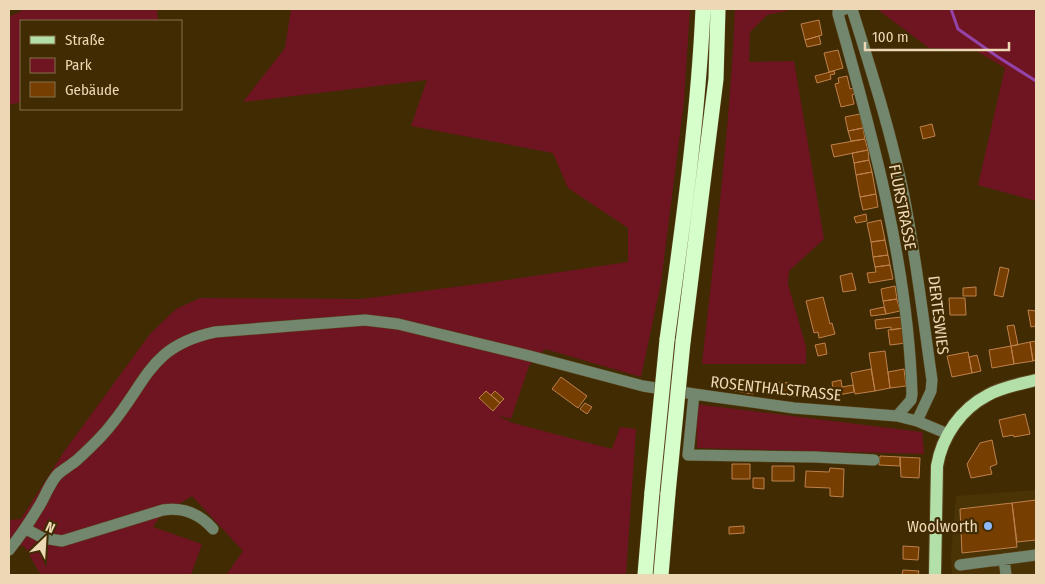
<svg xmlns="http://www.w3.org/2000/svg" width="1045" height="584" font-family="'Fira Sans Condensed',sans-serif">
	<rect width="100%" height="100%" fill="#402b03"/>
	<path fill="#4a3406" d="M1036,490V575H952L951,555L956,496Z"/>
	<path fill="#6e1521" d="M25,9H157L158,21H21V102L9,105V17Z
		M291,9H690L684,101L661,283L641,377L545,349L529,366L511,419L496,415L513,423L612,449L620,427L636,429L626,575H226L243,551L192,496L161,515L153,527L202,544L191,575H41L24,546L9,545V520L21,519L63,453L150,334L176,309L200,298L361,299L493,282L628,262V228L568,188L553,153L411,126L427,80L243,102L285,48Z
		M735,9H791V10L767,15L750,32L749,62L794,61L824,239L789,271L788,284L806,347V364H702C715,246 730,128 735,9Z
		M877,9H1036V201L978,185L1005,68L975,50L929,48Z
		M696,404L922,432L924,454L697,448Z"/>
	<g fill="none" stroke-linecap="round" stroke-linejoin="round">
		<path stroke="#9443a8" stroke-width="3" d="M951,9L958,29L998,57L1036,81"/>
	</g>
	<path fill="#763e00" stroke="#be814e" d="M819,20L822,35L805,40L801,24Z
		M819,36L821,44L807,47L805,40Z
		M838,50L843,68L829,72L824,53Z
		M834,71L835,74L830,75L831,79L817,83L815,76Z
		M847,76L850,89L854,88L855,94L852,95L854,104L841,107L835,84L839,83L838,78Z
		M860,114L863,128L848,131L845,117Z
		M932,124L935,136L923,139L920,127Z
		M863,128L865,139L851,141L848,131Z
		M865,139L868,150L834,157L831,145Z
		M868,150L869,160L854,163L852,153Z
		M869,160L872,172L856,175L854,163Z
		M872,172L876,194L860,197L856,175Z
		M876,194L878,207L863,210L860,197Z
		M866,214L867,221L856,223L854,217Z
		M881,220L885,240L871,242L867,223Z
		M885,240L888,255L873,257L871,242Z
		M888,255L890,265L875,267L873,257Z
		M890,265L893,279L869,283L867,273L876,272L875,267Z
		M1000,267L1009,269L1003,297L994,295Z
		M852,273L856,290L843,292L840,276Z
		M895,286L897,299L883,301L881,289Z
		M976,287V296H963V288Z
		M823,297L830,324L832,323L835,334L819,338L818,332L814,333L806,301Z
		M949,298H965L966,315H950Z
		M897,299L900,311L886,314L883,301Z
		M884,307L886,314L871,316L870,310Z
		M1028,310L1036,311V326L1031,327Z
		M901,317L903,328L891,330V327L876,329L875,320Z
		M1014,325L1018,345L1011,346L1007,326Z
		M904,328L906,343L890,345L888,330Z
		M1036,341V360L1033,361L1030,342Z
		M1030,342L1033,361L1014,364L1011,346Z
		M825,343L827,354L818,356L815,345Z
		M1011,346L1014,364L992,368L989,350Z
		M885,351L890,388L875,391L869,353Z
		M968,352L972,373L952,377L947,356Z
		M977,355L981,371L972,373L969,357Z
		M871,369L875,391L855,394L851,373Z
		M904,369L906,386L890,388L888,372Z
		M561,377L587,396L578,408L552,389Z
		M841,380L842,387L853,385L854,392L834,396L832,382Z
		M736,381L754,383L753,394L735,391Z
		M774,382L789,383L788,396L777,395V390H773Z
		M789,383L800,384L799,397L788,396Z
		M486,391L500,403L493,411L479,398Z
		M495,391L504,399L500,403L491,395Z
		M585,403L592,407L587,414L580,409Z
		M1025,414L1030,434L1014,437L1013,435L1003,437L999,420Z
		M992,440L997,464L990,467L992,474L971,478L967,464L980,443Z
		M880,456L900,457V466L879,465Z
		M900,457L920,458L919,478L901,477Z
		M732,464H750V479H732Z
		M772,466H794V481H772Z
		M830,468L844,469L843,497L830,496V488L805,487L806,471L829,472Z
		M753,478H764V489L753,488Z
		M1036,500V540L1017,542L1012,503Z
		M1012,503L1017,547L962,553L960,509Z
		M744,526V533L729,534V527Z
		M903,546L919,547L918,560L903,559Z
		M903,570L919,571L918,575H902Z"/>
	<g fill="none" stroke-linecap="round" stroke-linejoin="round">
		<defs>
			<path id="minor" d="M845,9L838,12V14C873,137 908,265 912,394L911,400L897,416
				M852,9C871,70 891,132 904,196C916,257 923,318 932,380L931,391L917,421
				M694,394L688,455L815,457L874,460
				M26,529L43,538L62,541L163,510C183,507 199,513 213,529
				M9,550C21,535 31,520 41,503C46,494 51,481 58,474C64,469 71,465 77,460C89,449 101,438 111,425C148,380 150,346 215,332L365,320L398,324L530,356L643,386L694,394L794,408L897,416L917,421L948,434
				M1004,559L1006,575
				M960,565L1036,555"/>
			<path id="major" d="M935,575L937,466C942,436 961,409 988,395C1002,387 1020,384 1036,380"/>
			<path id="highway" d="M667,340C682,230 698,120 703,9
				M683,342L716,79L718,9
				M645,575L652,492
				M661,575L668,493"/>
		</defs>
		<use href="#minor" stroke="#5c4720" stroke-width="12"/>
		<use href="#major" stroke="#5c4720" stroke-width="14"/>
		<use href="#highway" stroke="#5c4720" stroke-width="16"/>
		<use href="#minor" stroke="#72876d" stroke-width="11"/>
		<use href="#major" stroke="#b3dfa9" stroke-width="12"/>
		<use href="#highway" stroke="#d5feca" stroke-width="15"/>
		<defs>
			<path id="highway-bridge" d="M652,492L667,340
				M668,493L683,342"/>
		</defs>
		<use href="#highway-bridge" stroke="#5c4720" stroke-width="16" stroke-linecap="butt"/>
		<use href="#highway-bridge" stroke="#d5feca" stroke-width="15"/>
	</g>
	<circle fill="#8eb9fd" stroke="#402b03" stroke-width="2" cx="988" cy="526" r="5"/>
	<g text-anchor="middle" stroke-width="4.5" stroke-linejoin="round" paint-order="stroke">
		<g font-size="16" fill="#edd8b6" stroke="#402b03">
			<text transform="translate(903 207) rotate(79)" y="6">FLURSTRASSE</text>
			<text transform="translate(939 315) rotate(83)" y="6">DERTESWIES</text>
			<text transform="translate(776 388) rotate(6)" y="6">ROSENTHALSTRASSE</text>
		</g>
		<g font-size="16" fill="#edd8b6" stroke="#402b03" text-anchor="end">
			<text x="978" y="532">Woolworth</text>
		</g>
	</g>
	<rect width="1045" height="584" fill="none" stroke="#edd8b6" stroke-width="20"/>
	<rect x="20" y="20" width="162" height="90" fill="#402b03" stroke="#85704b"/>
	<rect x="30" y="36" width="25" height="8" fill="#b3dfa9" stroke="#85704b"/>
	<text x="65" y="45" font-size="15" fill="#edd8b6">Straße</text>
	<rect x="30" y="58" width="25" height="15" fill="#6e1521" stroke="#85704b"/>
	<text x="65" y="70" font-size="15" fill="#edd8b6">Park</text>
	<rect x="30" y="82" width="25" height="15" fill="#763e00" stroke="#85704b"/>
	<text x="65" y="95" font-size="15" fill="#edd8b6">Gebäude</text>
	<g transform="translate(45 539) rotate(25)" stroke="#402b03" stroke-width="4" paint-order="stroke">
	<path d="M0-4L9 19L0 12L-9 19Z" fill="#edd8b6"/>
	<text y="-8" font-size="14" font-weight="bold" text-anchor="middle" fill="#edd8b6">N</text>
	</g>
	<path d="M865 42v8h144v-8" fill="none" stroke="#edd8b6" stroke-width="2.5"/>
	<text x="872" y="42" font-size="15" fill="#edd8b6" stroke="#402b03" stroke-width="4" paint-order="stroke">100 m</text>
</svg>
